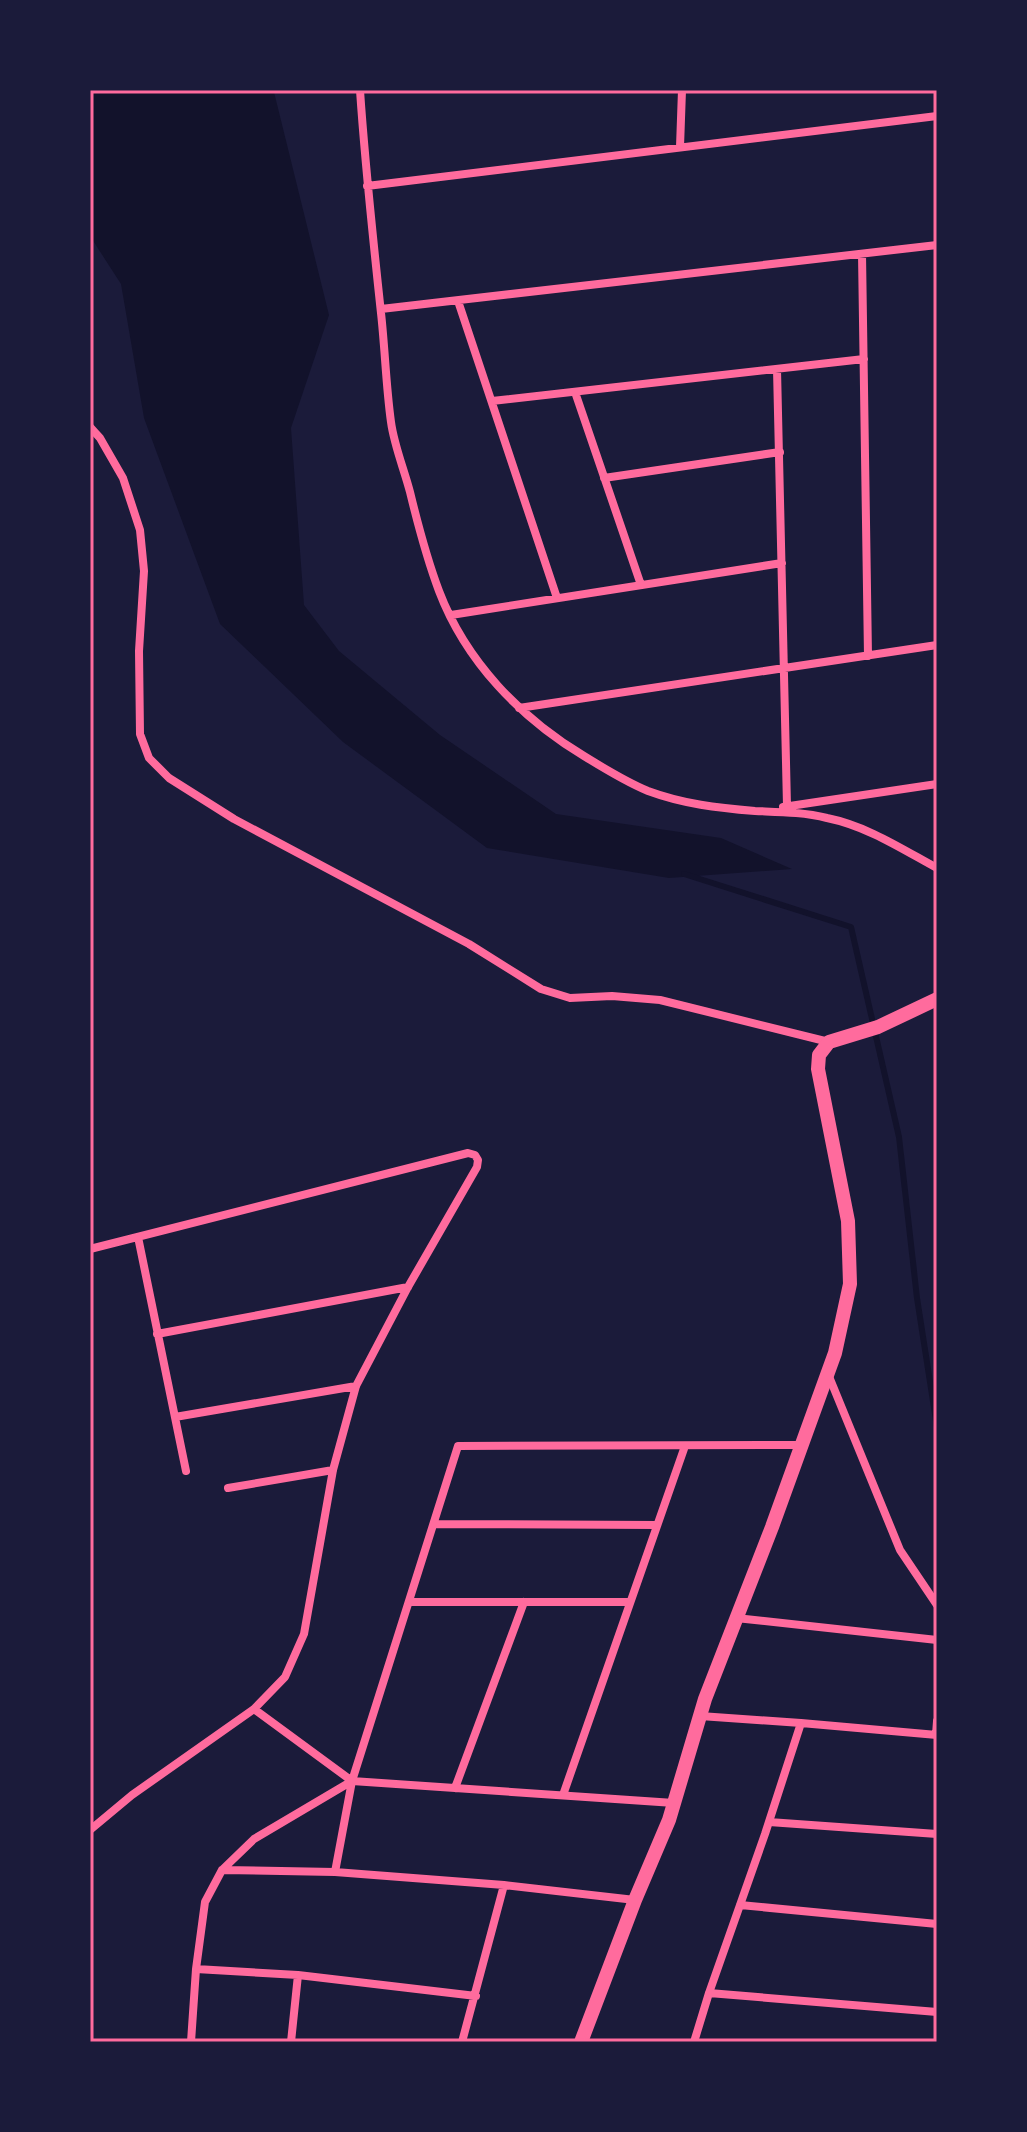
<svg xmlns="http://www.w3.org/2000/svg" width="1027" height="2132" font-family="'DM Sans',sans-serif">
	<rect width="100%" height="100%" fill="#1b1b3a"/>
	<path fill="#12122b" d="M90,90H272L274,92L329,315L291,428L304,605L339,651L440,735L556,814L721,838L792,869L669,878L487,848L343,742L220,624L144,418L121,284L90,236Z"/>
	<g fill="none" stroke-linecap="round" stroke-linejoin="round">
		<path stroke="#12122b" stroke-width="6" d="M684,874L851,927L899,1137L917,1298L937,1427"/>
		<path stroke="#ff6b9d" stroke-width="8" d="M360,90C365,165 373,239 381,313C385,349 386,386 391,422C394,445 404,469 410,492C418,525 427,559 439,591C466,662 521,718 584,756C605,769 626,782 648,791C683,804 718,808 755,811C779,812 803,812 827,818C867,826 902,849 937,868
			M680,147L682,90
			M367,186L937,116
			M862,254L868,656
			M458,301L557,598
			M381,309L937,245
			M777,369L787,806
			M575,392L641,585
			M492,401L864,359
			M90,427L100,438L123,478L140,530L144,571L139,651L140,734L149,758L169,778L234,819L469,944L541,989L570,998L612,996L660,1000L829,1042
			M604,478L780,452
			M451,615L782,563
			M519,708L937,645
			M783,807L937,784
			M138,1237L186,1471
			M90,1249L468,1153L475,1155L478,1160L477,1167L408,1287L356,1386L333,1470L304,1634L285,1677L254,1709L132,1795L90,1830
			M157,1334L408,1287
			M828,1374L900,1550L937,1605
			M175,1417L356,1386
			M228,1488L333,1470
			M434,1524L657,1525
			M410,1602H630
			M736,1618L937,1640
			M254,1709L352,1781
			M700,1716L801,1723
			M936,1735L937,1721
			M455,1788L524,1602
			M563,1795L685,1446
			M769,1822L937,1834
			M222,1870L335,1872L504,1885L635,1900
			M335,1872L352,1781L458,1446L801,1445
			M740,1905L937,1924
			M196,1969L298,1975L476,1996
			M709,1993L937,2012
			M191,2042L196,1969L205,1902L222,1870L254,1839L352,1781L674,1803
			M291,2042L298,1975
			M462,2042L504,1885
			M694,2042L709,1993L765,1834L801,1723L937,1735"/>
		<path stroke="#ff6b9d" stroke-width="14" d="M581,2042L635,1900L669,1820L705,1699L772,1527L835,1353L850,1284L848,1221L818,1069L819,1055L829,1042L878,1027L937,999"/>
	</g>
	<rect width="1027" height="2132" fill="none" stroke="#1b1b3a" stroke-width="184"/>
	<rect x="92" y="92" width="843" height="1948" fill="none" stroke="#ff6b9d" stroke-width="3"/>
</svg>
